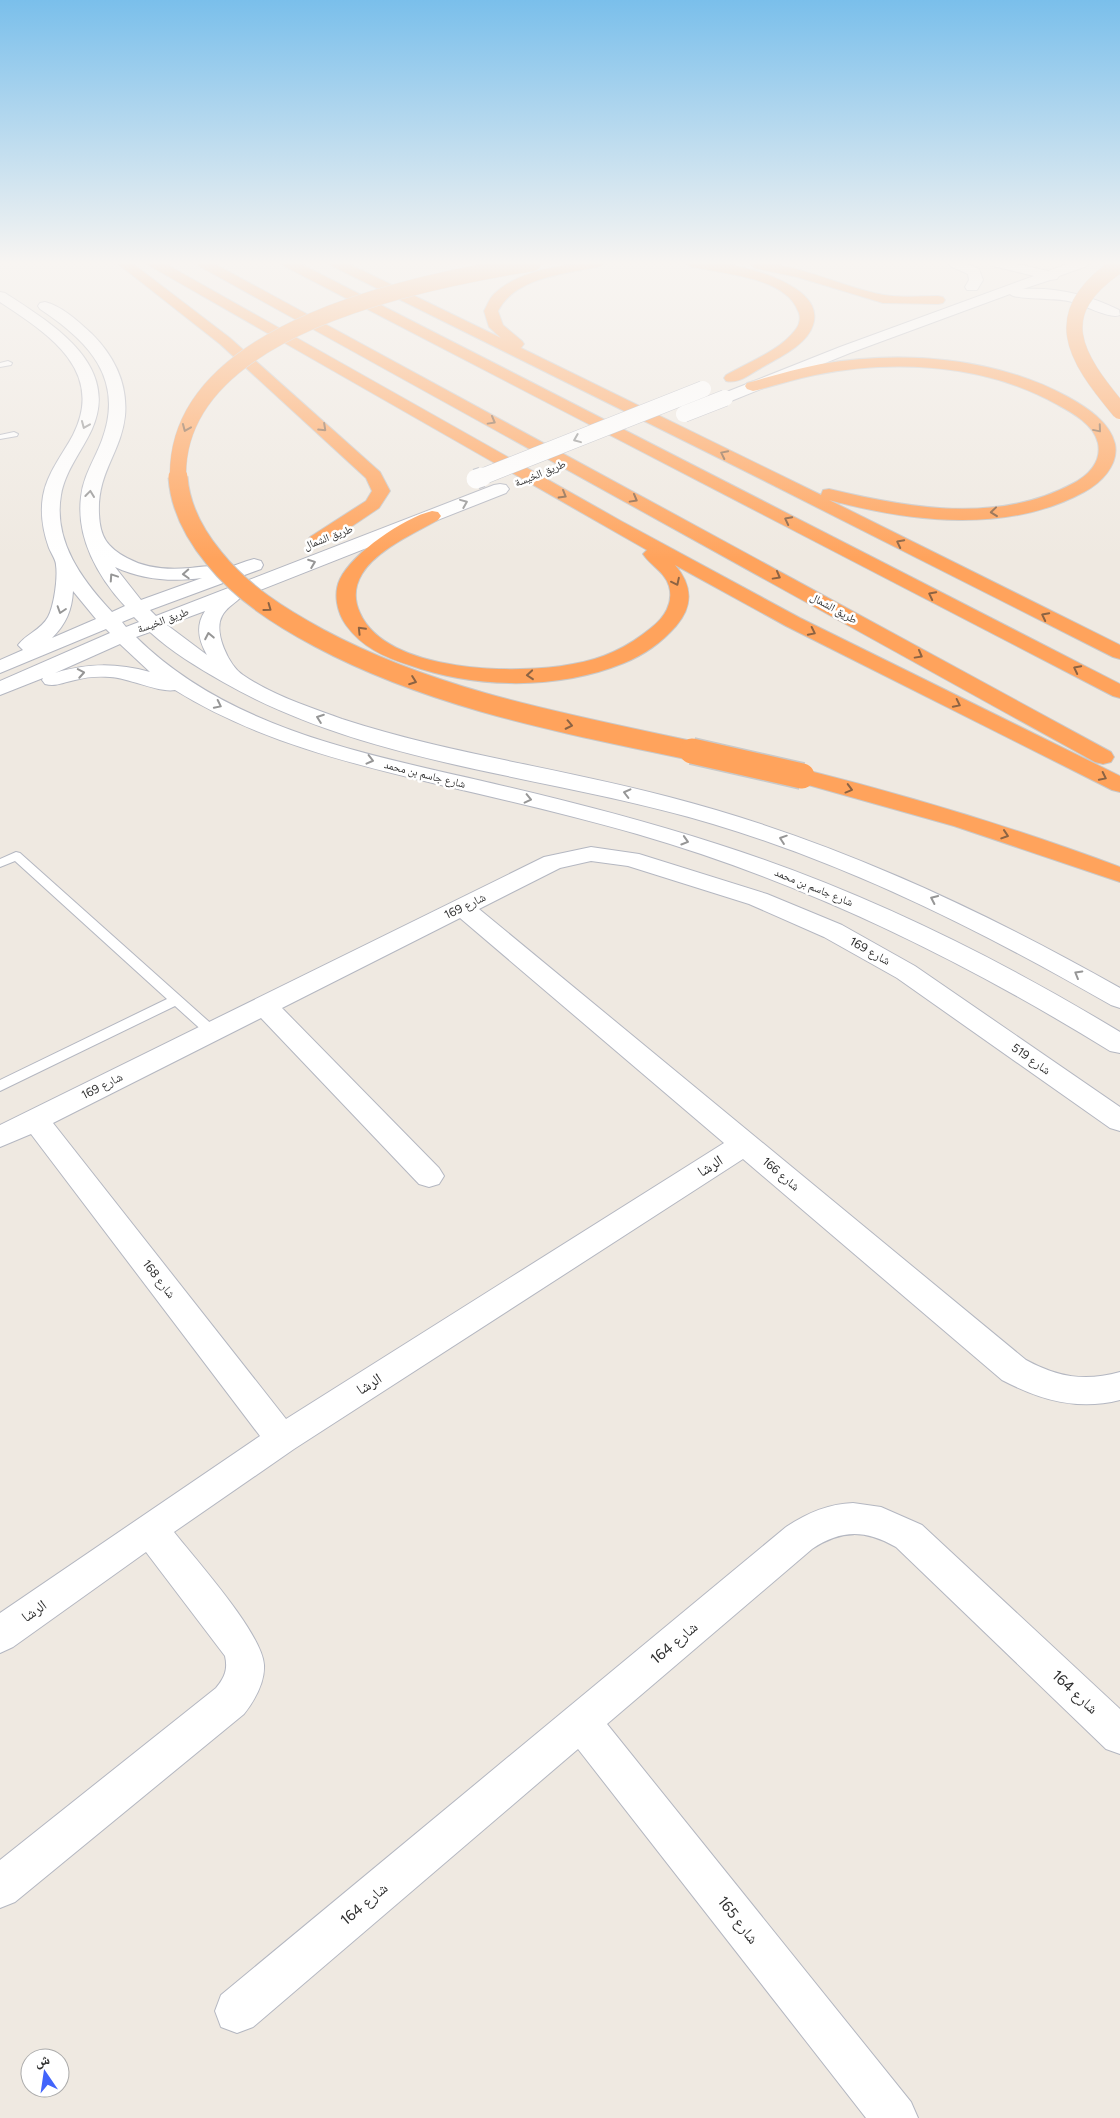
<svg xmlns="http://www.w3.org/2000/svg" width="1120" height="2118" font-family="Figtree,'Noto Naskh Arabic',sans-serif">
	<rect width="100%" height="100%" fill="#efe9e1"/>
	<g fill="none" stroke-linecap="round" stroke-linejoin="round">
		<defs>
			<path id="service" d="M8,361L12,363L11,365L0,367V363Z
				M14,432L18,434L17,436L0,439V435Z
				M16,852L20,853L216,1028L218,1031L216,1034H206L175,1006L0,1091V1080L167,999L15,861L0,867V859Z"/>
			<path id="minor" d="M591,847L639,854L767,894L842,925L915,966L1120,1107V1131L1110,1128L897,978L824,937L749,904L628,866L591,861L560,868L479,909L1026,1360C1057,1377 1085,1382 1120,1372V1400C1078,1411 1040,1400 1002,1380L743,1159L294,1449L174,1532C196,1560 262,1633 264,1665C265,1683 254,1701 244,1714L15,1902L0,1908V1860L216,1688C225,1677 228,1669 225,1656L146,1552L13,1647L0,1653V1613L260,1436L31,1134L0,1147V1125L544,857ZM460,918L724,1143L286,1419L53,1123L261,1018L419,1184L429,1187L439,1184L444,1176L439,1168L282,1008Z
				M853,1503L881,1507L922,1525L1120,1709V1754L1106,1749L896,1547C865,1530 842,1529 812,1549L607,1724L911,2102L918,2118H866L578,1749L253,2027L237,2033L221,2027L215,2011L221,1995L786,1527C807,1513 828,1504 853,1503Z"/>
			<path id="secondary" d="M948,263H965L979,269L983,280L977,290H967L965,287L969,280L968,274L950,266Z
				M991,263H1013L1048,271L1070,263H1089L1087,266L1059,276L1057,279L1050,280L1023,289C1057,287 1089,295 1119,310L1120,315C1110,320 1081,303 1068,301C1056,298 1015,300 1010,294L850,353L731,401H719L717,398L719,395L840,347L1034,276L993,266Z
				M0,292L5,293C51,323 121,364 92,429C82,451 65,471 61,495C53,541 82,580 112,612L125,606C98,577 76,538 81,497C83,476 95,459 102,440C125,378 88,341 40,309L38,306L40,303L45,302C62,306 79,322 92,334C114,356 128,384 125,416C121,453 97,472 99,514C100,537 107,547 127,558C147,569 169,570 190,568C199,567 208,565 217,567L219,571L247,561L254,559L261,561L263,565L261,569L150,610L156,616L494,485L500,484L506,485L509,489L506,493L240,598C234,604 226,608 222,616C213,632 229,666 243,675C272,695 309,707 342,719C449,754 560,768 669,797C828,838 977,907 1120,988V1008L1111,1005C984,932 853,866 713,824C551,775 372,767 223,682C197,667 172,652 150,632L136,637C232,732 373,755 499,785C572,802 645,821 717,844C859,889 993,955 1120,1032V1053L1110,1051C961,959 806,883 637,834C574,816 510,801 445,786C352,764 257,741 175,690C159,693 129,678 110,677C98,676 86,677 75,680C64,682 56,687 45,684L42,680L43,678L0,695V681L110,633L106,629L0,673V660L23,650L18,645C26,634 41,630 48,617C54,606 58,578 56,565C56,560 51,553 49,548C43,531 40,514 43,496C47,473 63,454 73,435C106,370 47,333 0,302ZM115,567C143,580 172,582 202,578L141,600ZM73,591L96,619L52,638C66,624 72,610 73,591ZM205,611C195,626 199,641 207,655L167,625ZM134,617L139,622L126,627L122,622ZM120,644L150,672C117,663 88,663 55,673Z"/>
			<path id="motorway" d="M117,263H132L230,338L380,472L390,491L379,508L324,545L317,547L310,545L308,541L310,537L366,501L372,491L366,478L220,344Z
				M148,263H164L621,521L800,618L1120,776V792L1112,790L786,626L675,565C692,585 694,605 676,626C662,642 644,655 624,663C558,690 476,689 409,665C384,657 362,647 346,625C337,612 333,594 340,579C353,553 403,518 432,511L438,512L441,516L438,520C415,533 376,550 362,574C354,587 354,600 360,613C386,673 519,675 573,664C603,659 628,647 651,628C664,618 674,603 669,586C665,572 650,565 643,554L647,550L150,266Z
				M197,263H213L1111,752L1114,757L1111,762L1103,764L1095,762L199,266Z
				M282,263H299L1120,684V698L1113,696L284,266Z
				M330,263H347L501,338L489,327L484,311C487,306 489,299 494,294C520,269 568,263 603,263L601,266C567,274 516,276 498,311L503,325L522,341L524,344L521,348L821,495L823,490L829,489C908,508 997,524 1072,484C1088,476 1102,462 1098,443C1094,425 1073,413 1058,405C986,364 895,359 815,375C794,379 774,386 753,391L747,389L745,386L747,383C772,376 796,369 821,364C902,350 995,357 1068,397C1086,407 1110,422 1115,444C1119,465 1101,483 1084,492C1007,534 911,522 829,500L1120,645V659L1113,657L745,471L332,266Z
				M687,263C698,262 711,261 721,263C747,267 826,286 813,325C807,345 778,358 761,368C750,374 739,384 726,381L724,378L726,375C749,362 781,350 796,329C800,324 801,316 798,311C785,276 720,274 689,266Z
				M754,263C799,263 840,287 884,295C902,298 920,296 938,296L943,297L945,300L943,303L938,304L883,303L797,277L754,268L752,265Z
				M802,769C909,796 1016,828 1120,867V882L954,826L794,781L791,776L794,771Z"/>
		</defs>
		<use href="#service" stroke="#b4b7c1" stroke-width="2"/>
		<use href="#minor" stroke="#b4b7c1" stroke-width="2"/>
		<use href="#secondary" stroke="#b4b7c1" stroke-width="2"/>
		<use href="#motorway" stroke="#c9c9c9" stroke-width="2"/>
		<use href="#service" fill="#fff" fill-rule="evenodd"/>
		<use href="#minor" fill="#fff" fill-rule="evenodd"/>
		<use href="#secondary" fill="#fff" fill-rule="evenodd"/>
		<use href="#motorway" fill="#ffa35c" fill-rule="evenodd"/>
		<defs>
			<path id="secondary-bridge-far1" d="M684,414L725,398
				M479,478L703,389"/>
			<path id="secondary-bridge" d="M476,479L482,477"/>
			<path id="motorway-bridge-far2" d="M1120,264C1046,313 1074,356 1120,411
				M178,478C174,328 421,281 533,263"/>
			<path id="motorway-bridge-far1" d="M178,477C180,507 195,535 214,558C242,593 280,617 319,638C437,701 568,724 698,752"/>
			<path id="motorway-bridge" d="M692,751L802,776"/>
		</defs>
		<use href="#secondary-bridge-far1" stroke="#b4b7c1" stroke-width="17" stroke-linecap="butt"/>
		<use href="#secondary-bridge" stroke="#b4b7c1" stroke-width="21" stroke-linecap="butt"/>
		<use href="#motorway-bridge-far2" stroke="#c9c9c9" stroke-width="17" stroke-linecap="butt"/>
		<use href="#motorway-bridge-far1" stroke="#c9c9c9" stroke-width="21" stroke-linecap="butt"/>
		<use href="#motorway-bridge" stroke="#c9c9c9" stroke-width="28" stroke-linecap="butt"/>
		<use href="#secondary-bridge-far1" stroke="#fff" stroke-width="16"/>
		<use href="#secondary-bridge" stroke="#fff" stroke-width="19"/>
		<use href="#motorway-bridge-far2" stroke="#ffa35c" stroke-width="16"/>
		<use href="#motorway-bridge-far1" stroke="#ffa35c" stroke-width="19"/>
		<use href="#motorway-bridge" stroke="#ffa35c" stroke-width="25"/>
	</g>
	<defs><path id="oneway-chevron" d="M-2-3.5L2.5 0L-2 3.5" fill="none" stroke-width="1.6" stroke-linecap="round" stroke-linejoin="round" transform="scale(1.25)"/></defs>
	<g stroke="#8c6343">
		<use href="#oneway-chevron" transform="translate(492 421) rotate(29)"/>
		<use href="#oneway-chevron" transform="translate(186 428) rotate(113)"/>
		<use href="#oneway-chevron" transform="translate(323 428) rotate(43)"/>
		<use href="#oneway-chevron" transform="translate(1098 429) rotate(50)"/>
		<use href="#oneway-chevron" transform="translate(724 454) rotate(-154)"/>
		<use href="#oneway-chevron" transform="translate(563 495) rotate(30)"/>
		<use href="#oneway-chevron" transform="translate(634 499) rotate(29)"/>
		<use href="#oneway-chevron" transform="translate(994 512) rotate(174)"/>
		<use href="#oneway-chevron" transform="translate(788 520) rotate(-153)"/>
		<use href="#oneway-chevron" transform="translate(900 543) rotate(-153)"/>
		<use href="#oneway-chevron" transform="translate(777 576) rotate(29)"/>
		<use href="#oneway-chevron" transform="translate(676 582) rotate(64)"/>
		<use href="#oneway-chevron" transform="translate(932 595) rotate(-153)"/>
		<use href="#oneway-chevron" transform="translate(268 608) rotate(36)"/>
		<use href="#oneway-chevron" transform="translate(1045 616) rotate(-153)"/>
		<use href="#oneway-chevron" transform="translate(361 630) rotate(-134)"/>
		<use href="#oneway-chevron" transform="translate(812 632) rotate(26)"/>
		<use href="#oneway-chevron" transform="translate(919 655) rotate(29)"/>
		<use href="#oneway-chevron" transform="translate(1077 669) rotate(-153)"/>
		<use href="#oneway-chevron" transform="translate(530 675) rotate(175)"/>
		<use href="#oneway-chevron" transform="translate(413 681) rotate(20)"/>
		<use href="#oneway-chevron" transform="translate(957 704) rotate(26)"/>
		<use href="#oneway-chevron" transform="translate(569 725) rotate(12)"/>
		<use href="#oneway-chevron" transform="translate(1103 777) rotate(26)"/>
		<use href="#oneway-chevron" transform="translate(849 789) rotate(15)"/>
		<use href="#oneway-chevron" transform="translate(1005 835) rotate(18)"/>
	</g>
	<g stroke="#969696">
		<use href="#oneway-chevron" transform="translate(85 425) rotate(113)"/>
		<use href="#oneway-chevron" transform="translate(577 439) rotate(158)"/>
		<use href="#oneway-chevron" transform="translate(90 494) rotate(-83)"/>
		<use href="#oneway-chevron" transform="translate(464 503) rotate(-22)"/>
		<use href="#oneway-chevron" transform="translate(312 563) rotate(-21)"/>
		<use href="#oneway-chevron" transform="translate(186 574) rotate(177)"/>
		<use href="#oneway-chevron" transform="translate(113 577) rotate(-124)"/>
		<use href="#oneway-chevron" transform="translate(61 610) rotate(108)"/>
		<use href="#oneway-chevron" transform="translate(209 636) rotate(-101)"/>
		<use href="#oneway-chevron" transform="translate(81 673) rotate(-10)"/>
		<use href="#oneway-chevron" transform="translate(218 705) rotate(26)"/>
		<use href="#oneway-chevron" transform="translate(320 718) rotate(-160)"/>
		<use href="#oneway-chevron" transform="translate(370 760) rotate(14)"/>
		<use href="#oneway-chevron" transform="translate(627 793) rotate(-166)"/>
		<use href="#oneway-chevron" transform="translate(528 799) rotate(13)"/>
		<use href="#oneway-chevron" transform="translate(783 839) rotate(-161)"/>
		<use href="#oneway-chevron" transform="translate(685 841) rotate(17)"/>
		<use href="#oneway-chevron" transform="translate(934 899) rotate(-155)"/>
		<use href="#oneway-chevron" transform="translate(1078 974) rotate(-150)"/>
	</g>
	<linearGradient id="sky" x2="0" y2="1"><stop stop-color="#7abfeb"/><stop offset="0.47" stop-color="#f8f5f2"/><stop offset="1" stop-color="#f8f5f2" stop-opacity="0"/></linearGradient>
	<rect width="1120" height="559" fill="url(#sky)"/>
	<g text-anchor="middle" stroke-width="5" stroke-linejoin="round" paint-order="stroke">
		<g font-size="11" fill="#2e2e2e" stroke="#fff">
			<text transform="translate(540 473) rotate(-22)" y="4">طريق الخيسة</text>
			<text transform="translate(328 537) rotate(-21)" y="4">طريق الشمال</text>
			<text transform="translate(834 608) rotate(29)" y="4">طريق الشمال</text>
			<text transform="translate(163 620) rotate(-20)" y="4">طريق الخيسة</text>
			<text transform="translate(425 774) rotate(14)" y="4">شارع جاسم بن محمد</text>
			<text transform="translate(814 887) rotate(22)" y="4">شارع جاسم بن محمد</text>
		</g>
		<g font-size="12" fill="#2e2e2e" stroke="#fff">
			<text transform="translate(465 906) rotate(-26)" y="4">شارع 169</text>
			<text transform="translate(870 951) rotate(29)" y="4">شارع 169</text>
			<text transform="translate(1031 1059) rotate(35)" y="4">شارع 519</text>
			<text transform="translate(102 1086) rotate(-27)" y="4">شارع 169</text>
			<text transform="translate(781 1174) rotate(40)" y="4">شارع 166</text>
			<text transform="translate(159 1279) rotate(52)" y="4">شارع 168</text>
		</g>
		<g font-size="15" fill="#2e2e2e" stroke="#fff">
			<text transform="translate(710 1166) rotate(-32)" y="5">الرشا</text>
			<text transform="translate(369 1384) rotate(-32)" y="5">الرشا</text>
			<text transform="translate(34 1611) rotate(-35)" y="5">الرشا</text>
			<text transform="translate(674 1643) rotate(-40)" y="5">شارع 164</text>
			<text transform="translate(1075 1692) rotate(43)" y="5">شارع 164</text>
			<text transform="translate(364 1904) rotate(-40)" y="5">شارع 164</text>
			<text transform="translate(738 1920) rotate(52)" y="5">شارع 165</text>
		</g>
	</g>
	<g transform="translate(45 2073) rotate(347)"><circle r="24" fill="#ffffff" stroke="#ababab"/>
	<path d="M0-4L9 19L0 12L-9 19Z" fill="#4264fb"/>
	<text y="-8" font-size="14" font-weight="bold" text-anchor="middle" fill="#2e2e2e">ش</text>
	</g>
</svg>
